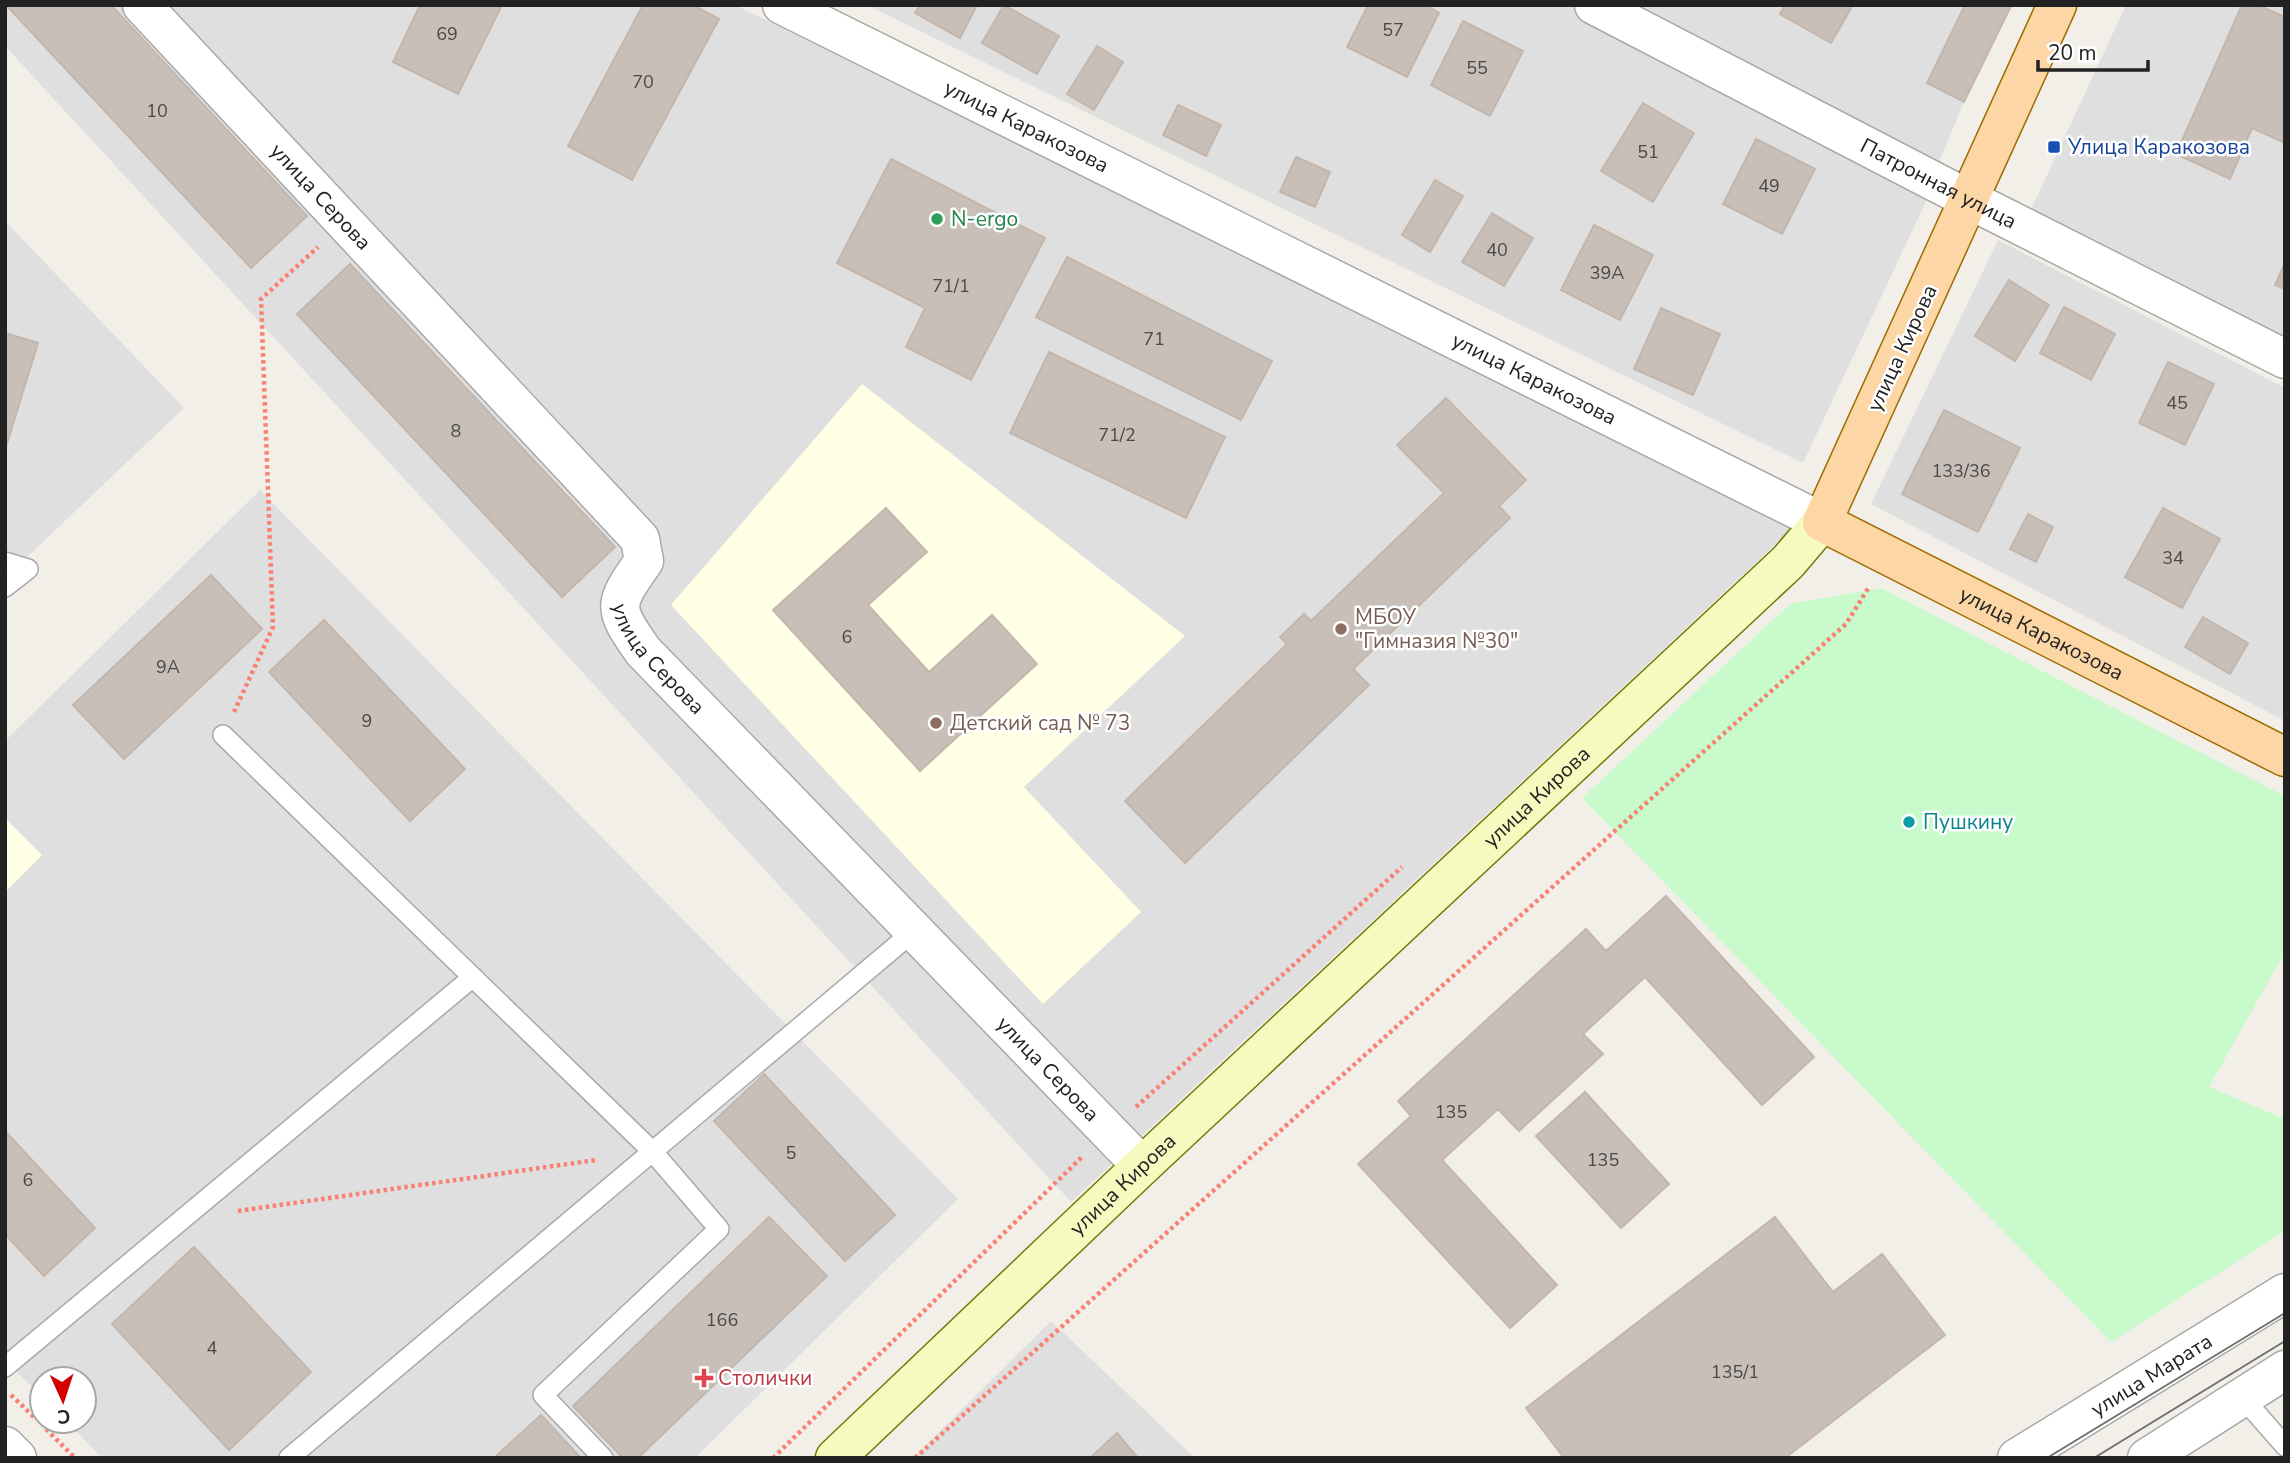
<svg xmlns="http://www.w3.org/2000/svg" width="2290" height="1463" font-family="'Nunito Sans',sans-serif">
	<rect width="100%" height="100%" fill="#f2efe9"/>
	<path fill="#e0dfdf" d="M5,5H735L1794,527L1071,1202L5,46Z
		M867,5H1570L1931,191L1803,463Z
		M1623,5H2011L1964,102L1936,170Z
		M2126,5H2285V343L2028,216Z
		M5,221L184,408L5,578Z
		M1998,240L2285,388V721L1871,504Z
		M260,490L958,1199L695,1458H102L66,1421H84V1379H42V1397L5,1360V741Z
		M1051,1321L1195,1458H913Z"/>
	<path fill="#ffffe5" d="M862,384L1185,636L1024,787L1141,912L1043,1004L671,605Z
		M5,818L42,855L5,892Z"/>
	<path fill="#c8facc" d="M1881,588L2285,796V952L2209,1087L2285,1119V1231L2111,1342L1582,798L1790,604Z"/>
	<path fill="#c7bfb8" stroke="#c4b6ab" stroke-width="2" d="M6,5H111L307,216L251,268Z
		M420,5H502L458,94L393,62Z
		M643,5H693L719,19L632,180L568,146Z
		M920,5H977L960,38L915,13Z
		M1004,5L1059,36L1037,74L982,43Z
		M1368,5H1425L1439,13L1407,77L1347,47Z
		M1785,5H1853L1831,43L1780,14Z
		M1965,5L2011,6L1964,102L1927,83Z
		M2242,5H2258L2285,17V143L2252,128L2230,179L2176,154Z
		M1463,21L1523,51L1490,116L1431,85Z
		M1097,46L1123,62L1094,110L1067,94Z
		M1643,103L1694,133L1653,202L1601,171Z
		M1178,105L1221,125L1206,156L1163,135Z
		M1756,139L1815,169L1782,234L1723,204Z
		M1296,157L1330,172L1315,207L1280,192Z
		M891,159L1045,238L971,380L906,347L925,308L837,263Z
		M1435,180L1463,196L1430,252L1402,235Z
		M1492,213L1533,238L1504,286L1462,262Z
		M1594,225L1653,255L1620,320L1561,290Z
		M1067,257L1272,361L1241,420L1036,317Z
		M2285,263V289L2275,285Z
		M350,264L615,547L562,597L297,314Z
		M2009,280L2049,305L2015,361L1975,336Z
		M2064,307L2115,334L2091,380L2040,353Z
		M1661,308L1720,334L1693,395L1634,369Z
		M5,333L38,343L5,450Z
		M1049,352L1225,437L1186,518L1010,433Z
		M2168,362L2214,384L2185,445L2139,423Z
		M1446,398L1526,480L1499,506L1510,518L1353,669L1369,685L1185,863L1125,801L1287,644L1280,637L1304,614L1311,621L1444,493L1397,445Z
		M1944,410L2020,448L1978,532L1902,494Z
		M886,508L927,552L868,605L929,672L992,615L1037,664L920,771L773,610Z
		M2163,508L2220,539L2182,608L2125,577Z
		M2028,514L2053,527L2036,562L2010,549Z
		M211,575L262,629L124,759L73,705Z
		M2203,617L2248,643L2230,674L2185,647Z
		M324,620L465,769L410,821L269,672Z
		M1666,896L1814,1057L1762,1105L1645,977L1583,1034L1603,1054L1519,1131L1498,1109L1442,1160L1557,1285L1510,1328L1358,1164L1411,1116L1398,1101L1586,929L1606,951Z
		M764,1074L895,1215L845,1261L714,1121Z
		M1585,1092L1669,1184L1621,1228L1536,1136Z
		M5,1131L95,1228L44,1276L5,1234Z
		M769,1217L827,1276L638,1458H623L573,1406Z
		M1775,1217L1833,1292L1882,1254L1945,1335L1785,1458H1564L1526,1408Z
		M194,1247L311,1372L229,1450L112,1324Z
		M541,1415L581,1458H494Z
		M1117,1433L1138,1458H1090Z"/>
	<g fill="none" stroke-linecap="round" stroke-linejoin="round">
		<defs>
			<path id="service" d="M5,562L28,569L5,587
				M223,735L653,1152L719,1229L543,1395L603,1458
				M5,1367L473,977
				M2242,1397L2285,1446
				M289,1458L914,931"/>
			<g id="minor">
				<path id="s1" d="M142,5L640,539L644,561C613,605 612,607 643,651L1142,1166"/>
				<path id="s2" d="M782,5L1822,522"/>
				<path id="s3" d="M1594,5L1970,200L2285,359"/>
				<path d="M5,1446L17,1458"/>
				<path id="s4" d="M2017,1458L2285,1293"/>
				<path d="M2147,1458L2285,1370"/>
			</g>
			<g id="secondary">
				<path id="s5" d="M835,1458L1142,1166L1788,562L1822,522"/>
			</g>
			<g id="primary">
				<path id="s6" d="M2057,5L1822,522L2285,757"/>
			</g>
		</defs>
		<use href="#service" stroke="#a9a9a9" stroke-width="22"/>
		<use href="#minor" stroke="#a9a9a9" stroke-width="41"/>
		<use href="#secondary" stroke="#707d05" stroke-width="41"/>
		<use href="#primary" stroke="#a06b00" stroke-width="41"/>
		<path stroke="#fa8072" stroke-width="4.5" stroke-dasharray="3.5 3.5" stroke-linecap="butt" d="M234,712L273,627L261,299L318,247
			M1136,1107L1402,867
			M238,1211L596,1160
			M11,1395L35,1418
			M46,1429L75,1458
			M773,1458L1083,1156
			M915,1458L1846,624L1869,587"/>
		<use href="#service" stroke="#fff" stroke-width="19"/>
		<use href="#minor" stroke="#fff" stroke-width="38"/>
		<use href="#secondary" stroke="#f7fabf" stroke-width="38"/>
		<use href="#primary" stroke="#fcd6a4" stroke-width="38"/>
		<path stroke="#707070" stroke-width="2" d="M2047,1458L2285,1313
			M2094,1458L2285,1341"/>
	</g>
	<rect fill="#1a4fb4" stroke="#fff" stroke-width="2.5" x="2047" y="140" width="14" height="14" rx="3.5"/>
	<circle fill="#2e9e5b" stroke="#fff" stroke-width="2.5" cx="937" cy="219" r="7"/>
	<g fill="#8d6e63" stroke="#fff" stroke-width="2.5">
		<circle cx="1341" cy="629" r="7"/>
		<circle cx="936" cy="723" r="7"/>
	</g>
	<circle fill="#0f9aa8" stroke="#fff" stroke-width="2.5" cx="1909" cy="822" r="7"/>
	<path fill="#e0444e" stroke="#fff" stroke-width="2.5" d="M700.5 1367.5h7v7h7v7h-7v7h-7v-7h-7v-7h7z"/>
	<g text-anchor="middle" stroke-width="5" stroke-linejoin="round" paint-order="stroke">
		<g font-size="18" fill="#4b4948">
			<text x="1393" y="36">57</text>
			<text x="447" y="40">69</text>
			<text x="1477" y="74">55</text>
			<text x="643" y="88">70</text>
			<text x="157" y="117">10</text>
			<text x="1648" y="158">51</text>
			<text x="1769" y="192">49</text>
			<text x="1497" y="256">40</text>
			<text x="1607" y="279">39А</text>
			<text x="951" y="292">71/1</text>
			<text x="1154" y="345">71</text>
			<text x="2177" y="409">45</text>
			<text x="456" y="437">8</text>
			<text x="1117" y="441">71/2</text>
			<text x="1961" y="477">133/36</text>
			<text x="2173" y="564">34</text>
			<text x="847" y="643">6</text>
			<text x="168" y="673">9А</text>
			<text x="367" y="727">9</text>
			<text x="1451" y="1118">135</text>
			<text x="791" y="1159">5</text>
			<text x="1603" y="1166">135</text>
			<text x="28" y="1186">6</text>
			<text x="722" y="1326">166</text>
			<text x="212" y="1354">4</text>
			<text x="1735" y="1378">135/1</text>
		</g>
		<g font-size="21" fill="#222" stroke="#fff">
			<text dy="7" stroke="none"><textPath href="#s2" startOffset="273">улица Каракозова</textPath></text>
			<text dy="7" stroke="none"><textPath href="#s3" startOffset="388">Патронная улица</textPath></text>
			<text dy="7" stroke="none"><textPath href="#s1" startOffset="262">улица Серова</textPath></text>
			<text transform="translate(1902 348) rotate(-65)" y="7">улица Кирова</text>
			<text dy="7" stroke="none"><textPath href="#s2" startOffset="840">улица Каракозова</textPath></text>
			<text dy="7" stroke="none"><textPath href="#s6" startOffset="814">улица Каракозова</textPath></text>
			<text dy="7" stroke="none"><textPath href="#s1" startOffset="870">улица Серова</textPath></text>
			<text dy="7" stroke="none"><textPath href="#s5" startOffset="964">улица Кирова</textPath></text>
			<text dy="7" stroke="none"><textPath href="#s1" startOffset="1437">улица Серова</textPath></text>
			<text dy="7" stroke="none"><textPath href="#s5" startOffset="397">улица Кирова</textPath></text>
			<text dy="7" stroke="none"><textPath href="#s4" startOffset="158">улица Марата</textPath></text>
		</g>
		<g font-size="21" fill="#164399" stroke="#fff" text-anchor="start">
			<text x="2068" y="154">Улица Каракозова</text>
		</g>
		<g font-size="21" fill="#27864d" stroke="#fff" text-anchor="start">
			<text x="951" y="226">N-ergo</text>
		</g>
		<g font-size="21" fill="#785e54" stroke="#fff" text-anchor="start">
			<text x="1355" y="624">МБОУ<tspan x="1355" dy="24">"Гимназия №30"</tspan></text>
			<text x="950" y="730">Детский сад № 73</text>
		</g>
		<g font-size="21" fill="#0d838f" stroke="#fff" text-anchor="start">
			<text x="1923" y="829">Пушкину</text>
		</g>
		<g font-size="21" fill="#be3a42" stroke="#fff" text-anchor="start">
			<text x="718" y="1385">Столички</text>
		</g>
	</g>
	<rect width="2290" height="1463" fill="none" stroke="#222222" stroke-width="14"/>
	<g transform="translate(63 1400) rotate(177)"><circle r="33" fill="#ffffff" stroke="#a7a7a7" stroke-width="2"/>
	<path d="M0-5L12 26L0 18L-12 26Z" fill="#d40000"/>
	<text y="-10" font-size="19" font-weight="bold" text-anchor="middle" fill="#222222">С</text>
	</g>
	<path d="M2038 60v10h110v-10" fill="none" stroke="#222222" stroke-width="3.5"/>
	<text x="2048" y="60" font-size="21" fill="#222222" stroke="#ffffff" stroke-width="5" paint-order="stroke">20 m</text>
</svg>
